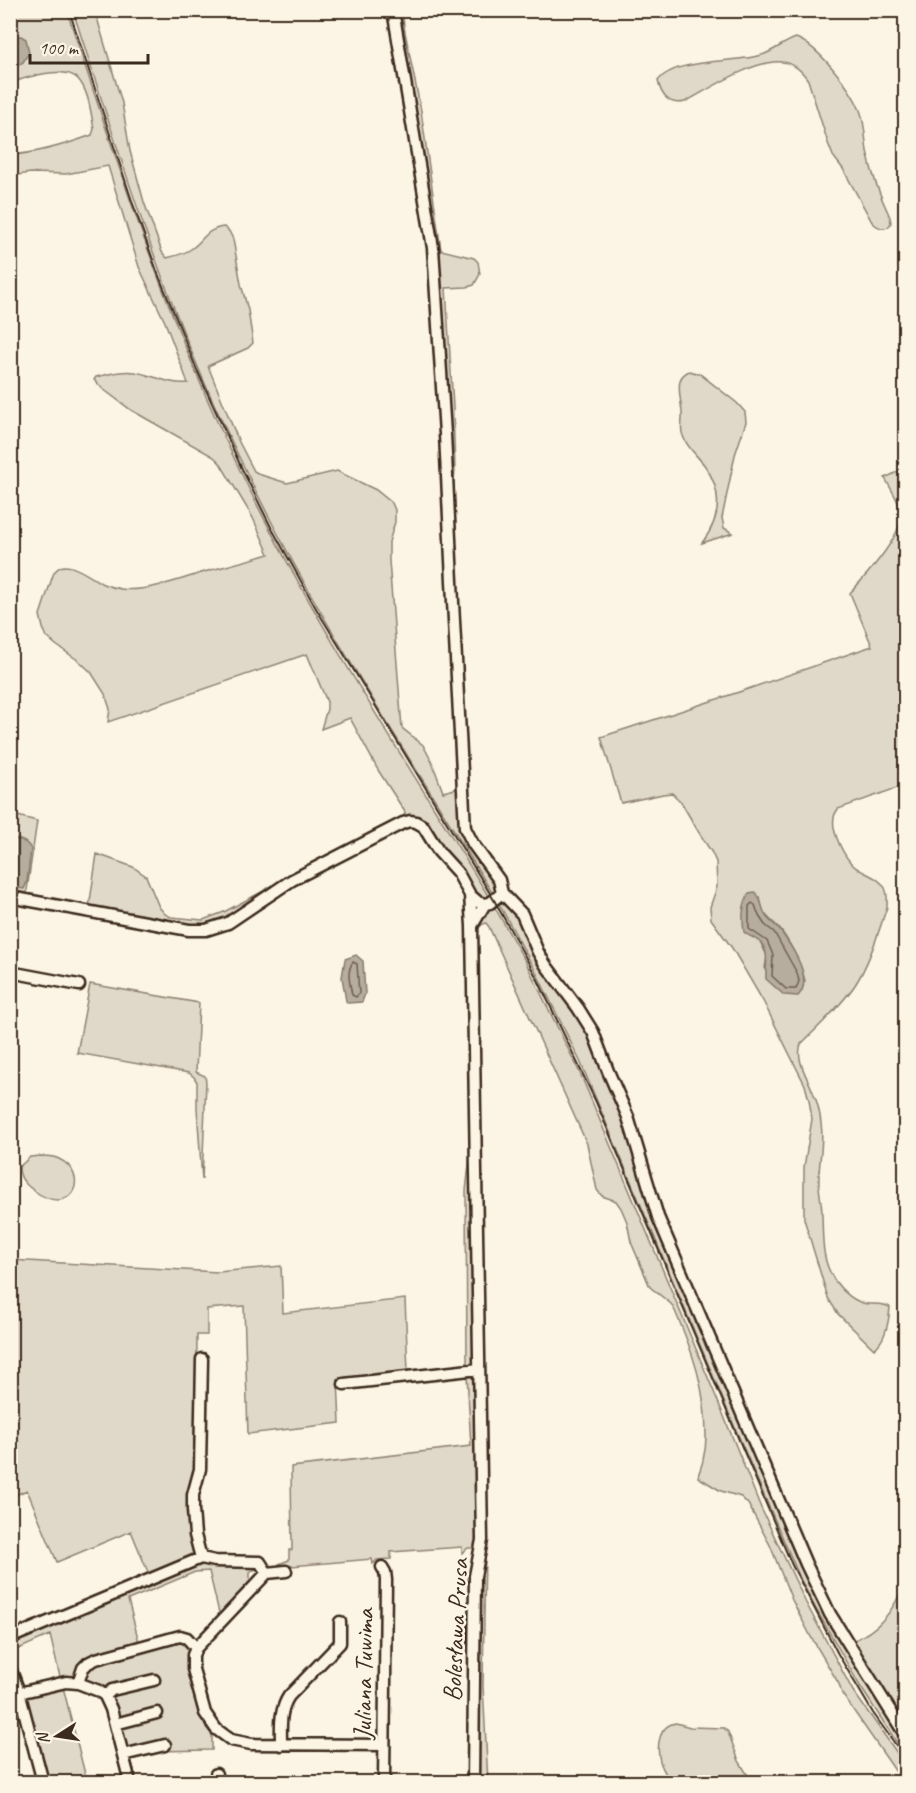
<svg xmlns="http://www.w3.org/2000/svg" width="916" height="1793" font-family="Caveat,sans-serif">
	<rect width="100%" height="100%" fill="#fcf5e5"/>
	<filter id="ink" filterUnits="userSpaceOnUse"><feTurbulence type="fractalNoise" baseFrequency=".0167" numOctaves="2"/><feDisplacementMap in="SourceGraphic" scale="12" xChannelSelector="R" yChannelSelector="G"/><feConvolveMatrix kernelMatrix="1 2 1 2 8 2 1 2 1" color-interpolation-filters="sRGB"/></filter>
	<g filter="url(#ink)">
		<path fill="#e0d8c8" stroke="#8e8173" stroke-width="1.5" fill-rule="evenodd" d="M11,11H67C115,157 162,303 227,443C301,603 399,749 490,899L487,900L477,897L420,819L415,816L404,817L405,812L378,770L350,718L321,729L327,709V702L307,654L108,722L110,709L105,694L91,672L79,661L56,645L47,637L43,628L40,615L53,575C62,553 89,577 103,584C108,586 115,588 121,589C147,593 186,577 211,570C230,565 250,560 269,554L253,518L220,463L214,457L131,410L103,389L94,380L96,377C109,374 122,370 135,372C153,375 170,385 188,383L165,322L139,267L108,166L66,174L31,173L11,176V155C39,153 65,145 92,135L94,129C91,114 89,91 78,79C65,65 27,77 11,83V70L23,62L14,36L11,37Z
			M73,11H95L122,103L130,151L144,202L162,252L167,258C175,256 184,254 191,249C204,240 206,229 224,227L229,231L233,239L241,284L248,310L253,343L248,348L208,366L239,442L254,471L261,475L287,483L337,471L376,490L392,503L395,510V522L389,542V561L402,728L423,745L432,762L443,792L459,788L461,823L495,880L498,890L494,896C433,794 367,695 309,591C275,531 244,469 215,406C157,278 116,144 73,11Z
			M396,11H402L405,32L421,111L441,250L474,258L478,262L480,274L474,285L467,287L446,288L453,407L455,470L451,508L438,270Z
			M796,38C818,46 851,88 860,110C865,123 865,138 867,151C872,175 880,196 890,217L891,223C886,232 878,228 872,222L843,169L833,156L828,143L808,80C802,71 794,63 782,62C755,59 709,89 685,102C669,106 661,95 658,81C674,58 736,63 762,55C774,51 784,42 796,38Z
			M689,371L700,374L737,403L745,412L746,422L735,455L722,518L724,528L733,533L702,543C721,518 723,492 705,466C698,456 687,448 683,436C680,430 682,424 682,418C683,406 677,392 680,381C681,376 685,373 689,371Z
			M899,471L906,484L905,785L838,809C836,812 834,815 834,818C831,831 844,857 854,866C863,874 879,876 885,888C888,894 887,900 887,907C878,933 870,962 855,985C840,1007 819,1026 801,1044C795,1060 808,1078 813,1092C817,1101 820,1113 821,1123C824,1142 819,1159 819,1178C818,1190 822,1202 822,1214C823,1238 821,1260 835,1281C842,1291 855,1303 868,1304C876,1304 882,1303 890,1307C889,1321 886,1340 874,1349L838,1314L828,1298L804,1219V1167L812,1119L809,1100L805,1085L763,1001L732,948L711,919L710,907L717,887L716,862L712,853L698,831L681,802L672,793L663,794L621,803L601,737L742,691L872,646L850,593C864,578 905,533 901,512C899,500 890,488 885,478ZM760,896C762,915 765,914 778,927C788,938 802,966 805,981L765,968L767,956L761,943Z
			M10,814L37,821L26,897L11,894Z
			M97,854L133,867L146,876L159,907L165,914L171,917L203,920L224,912L267,889L266,892L223,923L201,927L89,908Z
			M506,900L509,902L584,1020L625,1113L641,1171L793,1539L905,1739V1755L860,1686L815,1607L801,1580L744,1449L580,1061L535,970L498,902Z
			M494,906L525,961L580,1073L717,1399L761,1508L806,1603L853,1691L905,1764V1782H903L842,1694L839,1684L811,1637L792,1600L770,1545L748,1504L741,1497L721,1491L698,1477C699,1471 702,1466 703,1460C705,1452 706,1444 706,1436C706,1390 693,1352 675,1311L671,1304L650,1287L631,1242L627,1222L621,1208L616,1201L602,1196L597,1190L587,1144L489,927L486,923C479,925 478,929 476,935V927L488,907Z
			M90,984L199,1003L196,1072L205,1076L206,1082L202,1180L197,1108V1082L194,1077L189,1073L77,1053Z
			M472,1137L474,1364L467,1365L466,1191Z
			M41,1156C47,1156 54,1156 59,1159C91,1174 73,1220 33,1190C25,1184 19,1178 19,1167L30,1157Z
			M10,1260L218,1272L281,1266L283,1313L405,1299L408,1372L338,1380L340,1423L248,1434L244,1306L207,1309V1335H197L195,1555L150,1577L131,1531L57,1562L27,1490L11,1497Z
			M474,1374L476,1376V1548H468L462,1553V1547L391,1552V1559L377,1560L373,1564L372,1559L280,1567L279,1564L289,1560V1550H292L291,1467L471,1446L467,1375Z
			M485,1547L483,1686L488,1782H477L479,1574Z
			M200,1561L257,1565L259,1570L256,1569L250,1573V1585L220,1617L209,1571L195,1572L128,1600L139,1642L88,1659L73,1677H60L50,1635L16,1650L13,1657L15,1663H13L11,1658V1642Z
			M905,1583V1731L850,1642C880,1630 893,1611 905,1583Z
			M183,1640L190,1648L207,1724L205,1726L212,1735V1750L154,1751L129,1757L112,1700L87,1682C84,1675 86,1672 89,1666Z
			M63,1687L87,1782H46L26,1699L28,1695Z
			M676,1723L690,1727L724,1728L728,1732L739,1761L752,1782H671C667,1776 662,1769 660,1761C656,1746 659,1725 676,1723Z"/>
		<path fill="#b7ad9e" stroke="#85796b" stroke-width="1.5" d="M14,36H21L26,39L29,53L23,62L11,70V37Z
			M10,838C19,839 27,841 31,849L27,882L24,889L11,887Z
			M755,892C762,898 761,908 766,916C770,922 775,924 779,929C791,945 815,979 798,996L784,995L766,979C765,967 770,953 761,943C757,938 749,937 744,932C742,917 742,906 749,893Z
			M356,955L363,961L365,994L362,1002L348,1003L346,1001L342,977L345,959Z"/>
		<g fill="none" stroke-linecap="round" stroke-linejoin="round">
			<path stroke="#6d5e51" stroke-width="1.5" d="M752,903L755,905L759,916L765,925L774,932L797,973L799,981L796,989H786L772,976L773,955L767,941L749,929V906Z
				M353,962L357,964L359,994L356,997L352,995C350,983 346,972 353,962Z"/>
			<defs>
				<path id="minor" d="M393,10L433,248L445,434L453,602L465,828L473,844L499,880L502,893L522,914L538,952L545,964L578,1008L593,1032L608,1071L628,1117L658,1217L806,1564L830,1614L906,1736
					M470,895L472,926L482,1540L475,1576L473,1782
					M10,897L189,930H206L228,923L292,880L403,823L410,821L416,822L423,826L439,852L458,873L470,895L478,902L485,904
					M472,926L485,904L490,903L502,893
					M10,972L79,985
					M344,1384L479,1369
					M201,1558L195,1535L193,1510V1495L200,1469L202,1359
					M382,1567L385,1572L386,1580L384,1782
					M286,1571L267,1573L196,1648L193,1655V1669L205,1713L216,1729L231,1740L251,1744L384,1745
					M10,1638L201,1558L215,1561L260,1562L267,1573
					M10,1668L19,1692L43,1782
					M78,1683L83,1668L88,1663L96,1659L180,1636L187,1638L196,1648
					M10,1695L66,1682L78,1683L99,1691L105,1696L111,1709L130,1782
					M105,1696L112,1690L154,1680
					M115,1724L157,1713
					M281,1745C281,1727 279,1711 289,1696L340,1643V1622
					M123,1755L165,1745
					M216,1774V1782"/>
			</defs>
			<use href="#minor" stroke="#3b2a1e" stroke-width="15"/>
			<use href="#minor" stroke="#fcf5e5" stroke-width="10"/>
			<path stroke="#3b2a1e" stroke-width="2" d="M69,10L133,204L157,271L197,370L242,469L271,527L317,610L494,900L538,980L596,1102L792,1565L838,1654L873,1713L906,1759"/>
		</g>
	</g>
	<g text-anchor="middle" stroke-width="5" stroke-linejoin="round" paint-order="stroke">
		<g font-size="26" fill="#3b2a1e" stroke="#fcf5e5">
			<text transform="translate(455 1630) rotate(-87)" y="9">Bolesława Prusa</text>
			<text transform="translate(363 1674) rotate(-89)" y="9">Juliana Tuwima</text>
		</g>
	</g>
	<rect width="916" height="1793" fill="none" stroke="#fcf5e5" stroke-width="36"/>
	<rect x="18" y="18" width="880" height="1757" fill="none" stroke="#3b2a1e" stroke-width="2" filter="url(#ink)"/>
	<g transform="translate(57 1736) rotate(258)" stroke="#fcf5e5" stroke-width="4.5" paint-order="stroke">
	<path d="M0-4.5L10 22L0 15L-10 22Z" fill="#3b2a1e"/>
	<text y="-9" font-size="16" font-weight="bold" text-anchor="middle" fill="#3b2a1e">N</text>
	</g>
	<path d="M30 54v9h118v-9" fill="none" stroke="#3b2a1e" stroke-width="3"/>
	<text x="39" y="54" font-size="18" fill="#3b2a1e" stroke="#fcf5e5" stroke-width="4.5" paint-order="stroke">100 m</text>
</svg>
